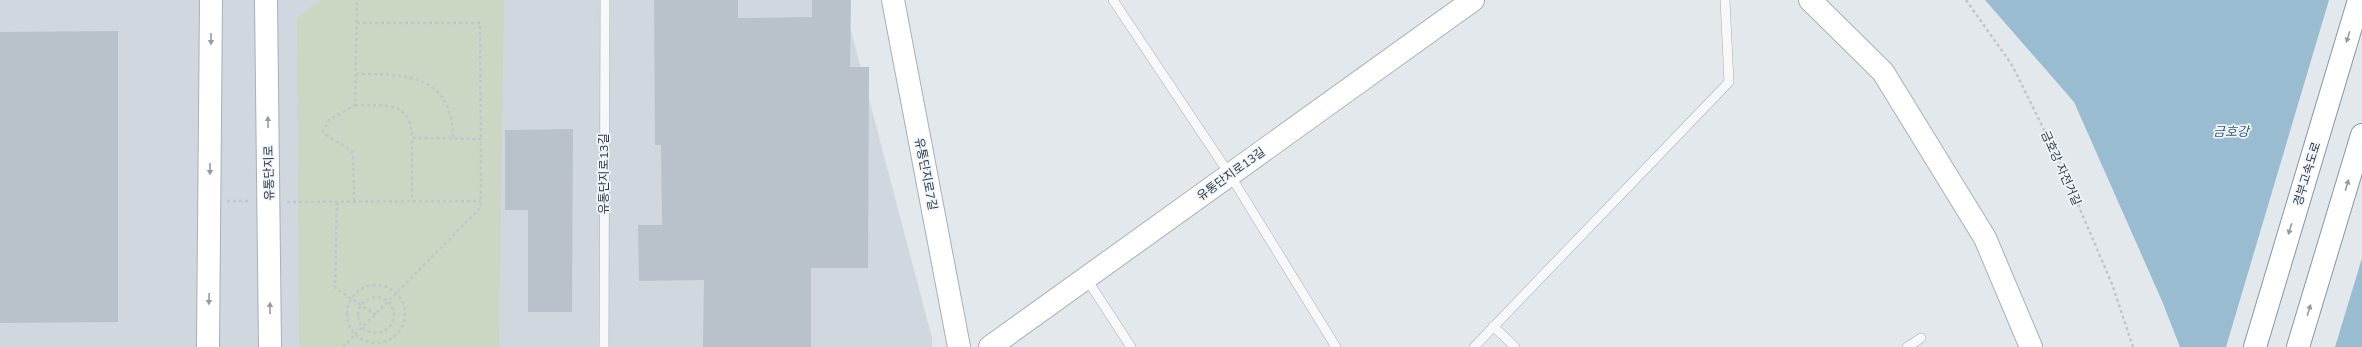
<svg xmlns="http://www.w3.org/2000/svg" width="2362" height="347" font-family="Mulish,'Noto Sans KR',sans-serif">
	<rect width="100%" height="100%" fill="#e3e8ed"/>
	<path fill="#d1d7df" d="M0,0H843L932,338V347H0Z"/>
	<path fill="#cbd7c3" d="M320,0H504L499,347H299L297,18Z"/>
	<path fill="#9abcd0" d="M1985,0H2362V347H2180L2162,301L2074,102Z"/>
	<path fill="#e3e8ed" d="M2329,0H2362V258L2335,347H2226Z"/>
	<path fill="#b9c2cb" d="M654,0H738V18L812,17V0H851L850,67H869L868,268H811V347H703L704,280L639,281L638,225H662L661,145H655Z
		M118,31V322L0,323V32Z
		M573,129L572,312H528V210H505V130Z"/>
	<g fill="none" stroke-linecap="round" stroke-linejoin="round">
		<defs>
			<path id="lane" d="M1113,0L1230,175L1336,347
				M1086,278L1131,347
				M1493,326L1515,347
				M604,347L605,0
				M1474,347L1729,82L1725,0
				M1907,347L1921,338"/>
			<path id="secondary" d="M266,0L270,347
				M893,0L959,347
				M1810,0L1883,72L1985,238L2031,347
				M208,347L211,0
				M990,347L1473,0"/>
			<path id="highway" d="M2255,347L2359,0
				M2298,347L2362,135"/>
		</defs>
		<use href="#lane" stroke="#a7b0b8" stroke-width="10"/>
		<use href="#secondary" stroke="#a7b0b8" stroke-width="24"/>
		<use href="#highway" stroke="#8897a5" stroke-width="24"/>
		<path stroke="#c0c6cb" stroke-width="2.5" stroke-dasharray="3 3" stroke-linecap="butt" d="M1966,0L2012,65L2059,160L2112,284L2133,347
			M357,23H480L481,139
			M356,74C408,74 453,75 453,139
			M355,105C385,106 411,100 412,138
			M227,201H250
			M354,201L353,153C343,142 333,143 323,131L329,120L355,105L357,0
			M287,202L481,201
			M337,202L335,288L376,315
			M347 314a29 29 0 1 1 58 0a29 29 0 1 1-58 0Z
			M358 315a18 18 0 1 1 36 0a18 18 0 1 1-36 0Z
			M343,347L481,207V139L412,138V201"/>
		<use href="#lane" stroke="#f6f8fa" stroke-width="9"/>
		<use href="#secondary" stroke="#fff" stroke-width="22"/>
		<use href="#highway" stroke="#fff" stroke-width="22"/>
	</g>
	<defs><path id="oneway-solid" d="M-6-.8H1V-3.2L6.5 0L1 3.2V.8H-6Z"/></defs>
	<g fill="#949ca3">
		<use href="#oneway-solid" transform="translate(2348 37) rotate(107)"/>
		<use href="#oneway-solid" transform="translate(211 39) rotate(90)"/>
		<use href="#oneway-solid" transform="translate(268 122) rotate(-91)"/>
		<use href="#oneway-solid" transform="translate(210 169) rotate(90)"/>
		<use href="#oneway-solid" transform="translate(2347 185) rotate(-73)"/>
		<use href="#oneway-solid" transform="translate(2290 229) rotate(107)"/>
		<use href="#oneway-solid" transform="translate(209 299) rotate(91)"/>
		<use href="#oneway-solid" transform="translate(270 308) rotate(-90)"/>
		<use href="#oneway-solid" transform="translate(2309 310) rotate(-73)"/>
	</g>
	<g text-anchor="middle" stroke-width="3.5" stroke-linejoin="round" paint-order="stroke">
		<g font-size="12" fill="#283847" stroke="#f3f6f9">
			<text transform="translate(2061 168) rotate(66)" y="4">금호강 자전거길</text>
			<text transform="translate(269 173) rotate(-91)" y="4">유통단지로</text>
			<text transform="translate(604 174) rotate(-90)" y="4">유통단지로13길</text>
			<text transform="translate(926 174) rotate(79)" y="4">유통단지로7길</text>
			<text transform="translate(1231 174) rotate(-36)" y="4">유통단지로13길</text>
			<text transform="translate(2307 174) rotate(-73)" y="4">경부고속도로</text>
		</g>
		<g font-size="13" font-style="italic" fill="#2d5d80" stroke="#f3f6f9">
			<text x="2231" y="136">금호강</text>
		</g>
	</g>
</svg>
